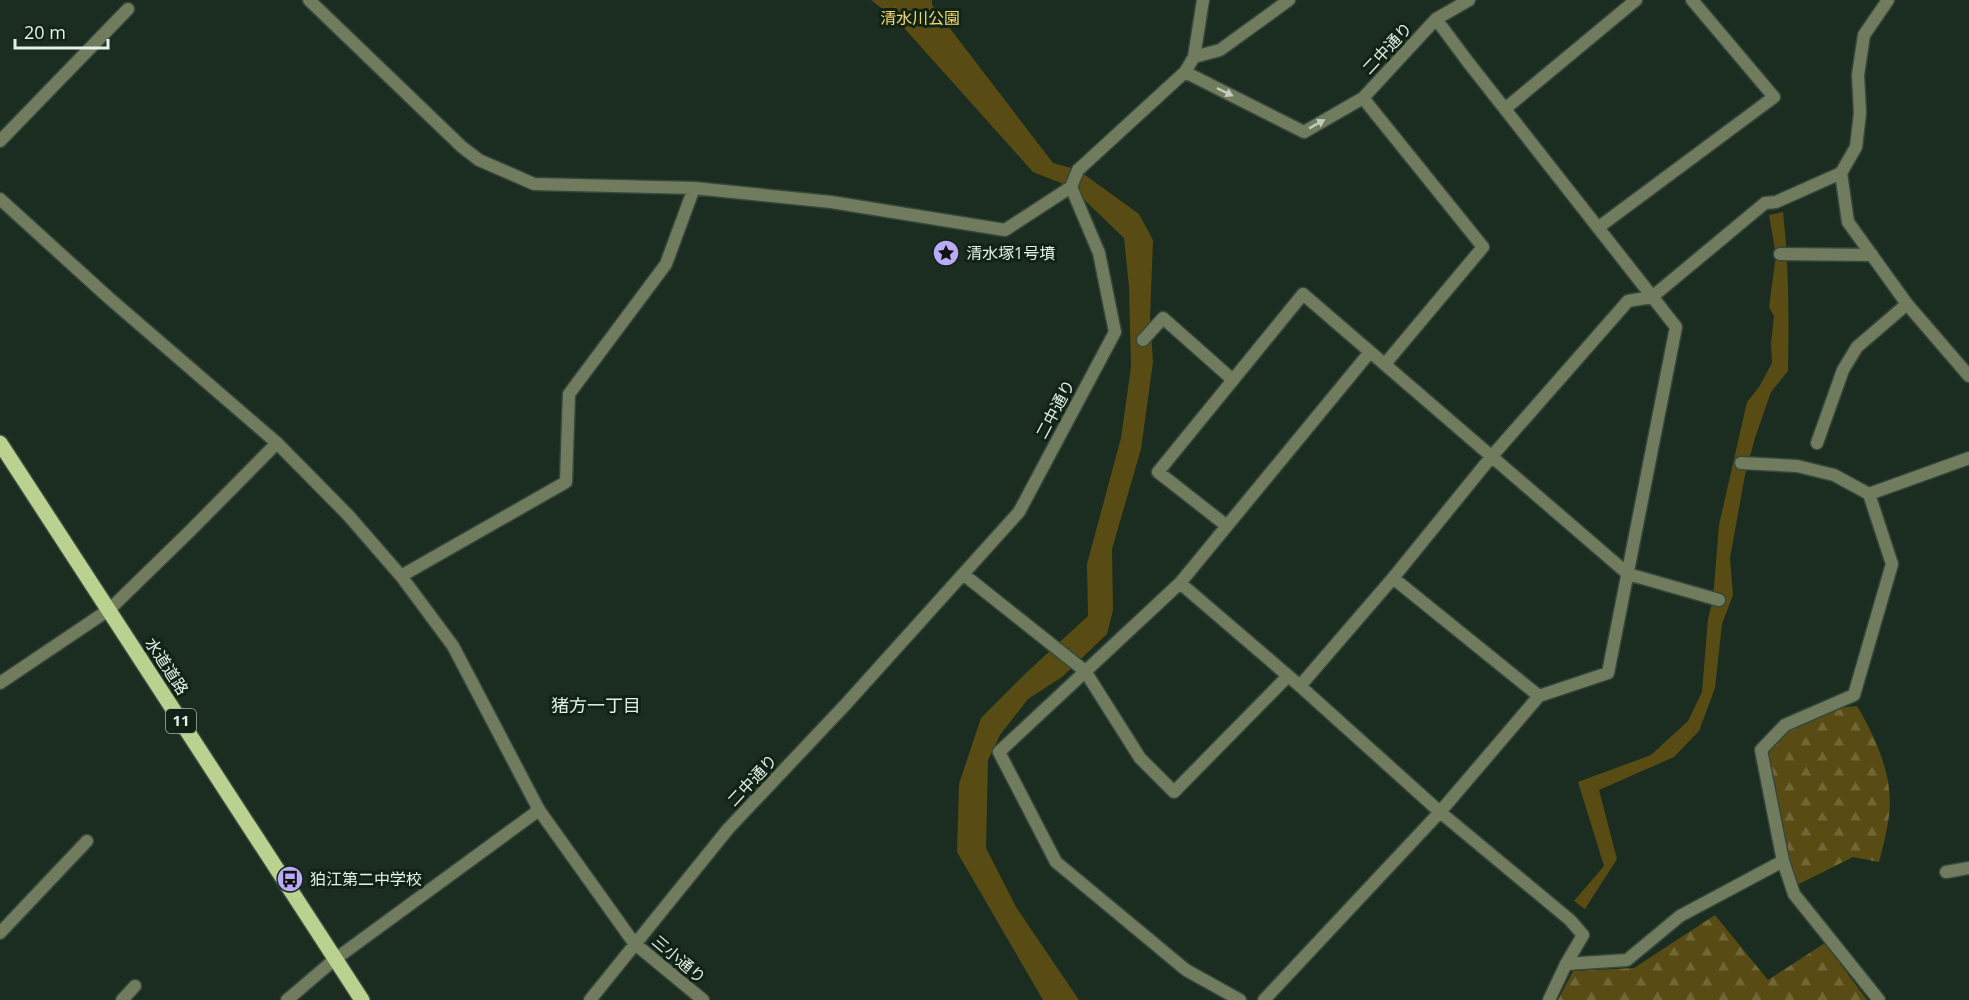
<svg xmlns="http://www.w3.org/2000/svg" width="1969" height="1000" font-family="'Open Sans','Noto Sans JP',sans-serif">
	<defs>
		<pattern id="forest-firs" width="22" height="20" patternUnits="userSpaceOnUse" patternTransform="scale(1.5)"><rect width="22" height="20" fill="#584c14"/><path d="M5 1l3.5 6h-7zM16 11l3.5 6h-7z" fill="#706636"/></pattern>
	</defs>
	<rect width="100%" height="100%" fill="#1a2d20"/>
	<path fill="url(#forest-firs)" d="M871,0H896V19Z
		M1857,706C1876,738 1894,777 1889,816C1887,831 1883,847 1879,862L1853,857L1797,885L1789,859L1767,752L1790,729L1827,709Z
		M1715,915L1768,980L1825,943L1867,1000H1558L1573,971L1634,968Z"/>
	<path fill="#584c14" d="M896,0H932V5L1053,163L1078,170L1139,214L1153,240L1150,319L1153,362L1141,449L1112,549L1113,610L1107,634L1062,677L1028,699L1000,735L988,760L986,848L1016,907L1079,1000H1043L957,852L959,784L981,718L1026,673L1088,616L1087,564L1121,438L1131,367L1129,287L1124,238L1071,187L1033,172L896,19Z
		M1783,212C1789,265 1789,318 1788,371L1771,392L1755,438L1745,475L1730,558L1733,595L1722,624L1715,688L1699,731L1674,757L1599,790L1617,859L1585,909L1574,901L1604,866L1578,782L1651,755L1688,721L1702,692L1708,619L1713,599L1719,525L1747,402L1759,387L1772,363L1771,343L1774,316L1769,307L1776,255L1769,215Z"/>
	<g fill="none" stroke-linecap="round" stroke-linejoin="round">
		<defs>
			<path id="lane" d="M1194,57L1220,50L1289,0
				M1363,98L1483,247L1385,364
				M0,141L128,9
				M1841,173L1856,147L1860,113L1858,75L1864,35L1888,0
				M1780,254L1872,255
				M1143,340L1163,318L1233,380
				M1817,443L1843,370L1857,347L1907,304
				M1741,463L1797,466L1834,475L1869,494
				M110,609L191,530L277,443
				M1085,671L1140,758L1174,792L1288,676
				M1946,872L1969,868
				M0,933L87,841
				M1566,964L1627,960L1680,916L1783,861
				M287,1000L334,960L539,810"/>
			<path id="street" d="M309,0L462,147L479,160L534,184L694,188L831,202L1005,230L1071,187
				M1185,72L1304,132L1363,98L1436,19L1469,0
				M1506,108L1636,0
				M0,199L109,298L277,443L348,515L401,576L453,646L539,810L634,943L703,1000
				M1599,227L1774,97L1692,0
				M1227,526L1158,472L1303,294L1628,574L1719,600
				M963,574L1085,671
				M401,576L566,482L569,394L666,264L694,188
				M1393,578L1539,696
				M1180,583L1300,686L1440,812L1570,920L1583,935L1566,964L1549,1000
				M0,683L110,609
				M1300,686L1393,578L1492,456L1628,301L1652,297L1765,203L1776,202L1841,173L1848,222L1907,304L1969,376
				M122,1000L135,986
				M590,1000L728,829L846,704L1019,512L1115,332L1099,253L1071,187L1078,170L1185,72L1194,57L1203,0
				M1240,1000L1186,970L1056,862L999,752L1180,583L1370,352
				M1264,1000L1440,812L1539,696L1608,673L1676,327L1468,62L1436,19
				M1879,1000L1794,894L1783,861L1761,750L1785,725L1854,695L1892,564L1869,494L1969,458"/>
			<path id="primary" d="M0,443L362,1000"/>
		</defs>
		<use href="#lane" stroke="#36483c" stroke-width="15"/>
		<use href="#street" stroke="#36483c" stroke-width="15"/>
		<use href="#primary" stroke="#36483c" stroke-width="18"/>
		<use href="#lane" stroke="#707c5d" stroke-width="12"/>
		<use href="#street" stroke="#707c5d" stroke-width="12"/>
		<use href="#primary" stroke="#bad190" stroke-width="15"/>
	</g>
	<defs><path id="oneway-solid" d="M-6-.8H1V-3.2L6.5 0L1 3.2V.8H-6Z" transform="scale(1.5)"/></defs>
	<g fill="#c2cdbe">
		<use href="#oneway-solid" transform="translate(1225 92) rotate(26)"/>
		<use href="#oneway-solid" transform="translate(1317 124) rotate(-29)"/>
	</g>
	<defs>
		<symbol id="sight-disc" viewBox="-11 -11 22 22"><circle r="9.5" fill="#b9abf7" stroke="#112316"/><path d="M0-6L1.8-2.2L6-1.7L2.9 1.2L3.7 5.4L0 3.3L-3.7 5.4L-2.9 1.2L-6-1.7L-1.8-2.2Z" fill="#111"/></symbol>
		<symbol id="bus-disc" viewBox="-11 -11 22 22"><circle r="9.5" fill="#b9abf7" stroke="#112316"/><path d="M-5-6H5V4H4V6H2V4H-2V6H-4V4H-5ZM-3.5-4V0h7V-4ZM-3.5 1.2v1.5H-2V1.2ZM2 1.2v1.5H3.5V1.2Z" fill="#111"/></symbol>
	</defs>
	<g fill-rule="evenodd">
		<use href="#sight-disc" x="931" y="238" width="30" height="30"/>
		<use href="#bus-disc" x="275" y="864" width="30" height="30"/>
	</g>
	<g text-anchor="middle" stroke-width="6" stroke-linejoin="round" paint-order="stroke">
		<rect fill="#112316" stroke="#a5b2a8" stroke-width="1.5" x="166" y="709" width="30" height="24" rx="4.5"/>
		<g font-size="15" font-weight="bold" fill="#e5f0e7">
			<text x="181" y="726">11</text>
		</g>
		<g font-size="16" fill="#f4da68" stroke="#112316">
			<text x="920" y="24">清水川公園</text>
		</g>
		<g font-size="16" fill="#e5f0e7" stroke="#112316">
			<text transform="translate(1387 48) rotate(-47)" y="6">二中通り</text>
			<text transform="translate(1055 409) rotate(-62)" y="6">二中通り</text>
			<text transform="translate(167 666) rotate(57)" y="6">水道道路</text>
			<text transform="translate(752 780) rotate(-47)" y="6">二中通り</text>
			<text transform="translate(679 959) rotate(40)" y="6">三小通り</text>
		</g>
		<g font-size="16" fill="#e5f0e7" stroke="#112316" text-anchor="start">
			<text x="966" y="259">清水塚1号墳</text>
			<text x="310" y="885">狛江第二中学校</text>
		</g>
		<g font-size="18" fill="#e5f0e7" stroke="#112316">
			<text x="596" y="712">猪方一丁目</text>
		</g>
	</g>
	<path d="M15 39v9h93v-9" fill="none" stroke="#e5f0e7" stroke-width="3"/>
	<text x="24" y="39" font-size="18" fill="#e5f0e7" stroke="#112316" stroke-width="4.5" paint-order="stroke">20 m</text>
</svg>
